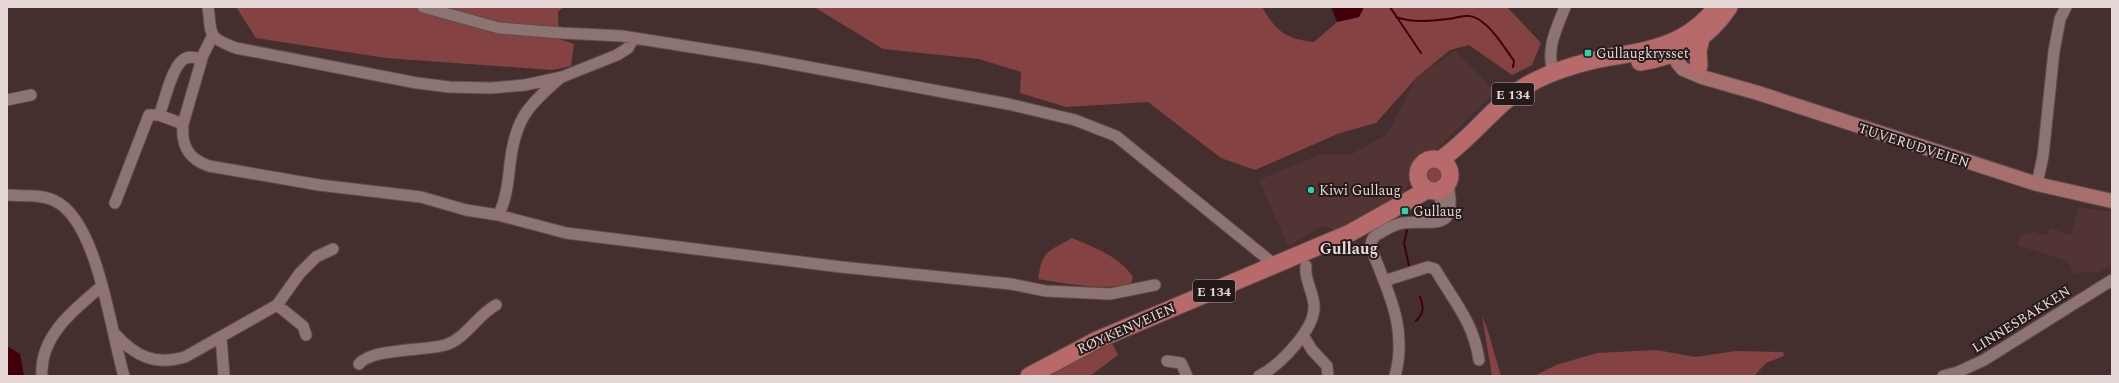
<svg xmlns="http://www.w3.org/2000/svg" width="2119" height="383" font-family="Spectral,serif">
	<rect width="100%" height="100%" fill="#442f2e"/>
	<path fill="#513433" d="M1455,51L1483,78L1494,93L1440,146L1414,176L1398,200L1337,232L1328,227H1321L1288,246L1260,183L1261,179L1319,155L1352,154L1387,134L1417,77Z
		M2079,207L2112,212V264L2100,272L2072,273L2069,262L2017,245L2022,233L2030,234L2031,231L2048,236L2050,228L2071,235Z"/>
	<path fill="#854242" d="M236,7H564L558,12L559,39L574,44L571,66L552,70L386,58L256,38Z
		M814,7H1262C1276,31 1286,39 1314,42L1337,22L1359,17L1364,7H1507L1541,43L1532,65L1512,75L1469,45L1450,50L1417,77L1376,123L1340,133L1255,170L1221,158L1148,102L1066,107L1020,93L1021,72L979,59L883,49Z
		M1424 175a10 10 0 1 1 20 0a10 10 0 1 1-20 0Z
		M1072,238C1094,247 1120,257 1133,277L1131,283C1103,292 1067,283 1038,279C1043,249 1047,253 1072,238Z
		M1482,316L1487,328L1501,376H1492Z
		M1112,343L1118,355L1090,376H1047Z
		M1657,350L1695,357L1736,351L1783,352L1784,356L1766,363L1754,376H1534L1556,365L1597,353Z"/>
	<path fill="#410009" d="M1331,7H1364L1359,17L1337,22Z
		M7,346L20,354L24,376H7Z"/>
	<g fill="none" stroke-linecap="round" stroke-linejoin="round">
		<path stroke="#410009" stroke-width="2" d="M1390,7L1421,53
			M1396,17C1412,23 1431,21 1448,19C1459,18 1467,12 1478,19C1493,28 1504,47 1514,61L1513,67
			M1407,230L1404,243L1409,266
			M1416,321C1424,313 1424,308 1420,297"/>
		<defs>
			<path id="minor" d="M208,7C212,35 206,37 236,48L417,83L449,87L491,88L525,85L562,77L617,55L628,48L633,39
				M423,7L499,28L562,33L622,36L760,58L1008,104L1075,120L1116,136L1275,265
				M213,35L203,55L183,124C181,145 188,159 209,166L319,185L421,197L466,210L498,215L566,233L841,267L1011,284L1046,291L1110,294L1155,285
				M1553,73C1546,48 1556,30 1565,7
				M7,100L31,95
				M159,115C165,102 172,63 186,58C191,56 196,58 201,59
				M2037,184L2043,156L2054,51L2060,19L2066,7
				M7,195C22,196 41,194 55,201C98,221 111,334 124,376
				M115,203L149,115H159L183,124
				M500,212C507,196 508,181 510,164C515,120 527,106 560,78
				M1435,220C1444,211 1443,202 1437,191
				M1384,281L1428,267L1435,269C1453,300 1474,323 1479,360
				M277,305L303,326L306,335
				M115,334C135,356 155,366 185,357L277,305L300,273L316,257L333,249
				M1303,335L1312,350L1327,366L1328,376
				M221,337L224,376
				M1167,361L1181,363L1187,376
				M359,364C372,348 425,351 445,345C466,339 477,315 496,305
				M42,376C39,336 75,309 102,286
				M1259,376C1279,366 1316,329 1314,305C1313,291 1304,279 1306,266
				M1395,376C1408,328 1388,292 1371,248C1371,240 1373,236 1380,233C1387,229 1394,224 1403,223C1433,219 1458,234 1448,185
				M1943,376L1958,372L1984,360L2112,280"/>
			<path id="major" d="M1674,43V54L1678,63L1683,69L1702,77L1758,93L2037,184L2112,201"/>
			<path id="highway" d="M1640,62C1677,57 1709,38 1729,7
				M1699,66L1698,51L1701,38
				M1418 175a16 16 0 1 1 32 0a16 16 0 1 1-32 0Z
				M1440,160C1473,138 1495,103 1529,84C1554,70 1583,62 1610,57C1634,53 1659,49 1680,38C1694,31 1707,19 1717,7
				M1029,376L1097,340L1350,233L1427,190"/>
		</defs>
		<use href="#minor" stroke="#5f4c4c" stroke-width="13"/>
		<use href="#major" stroke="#5f4c4c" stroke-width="16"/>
		<use href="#highway" stroke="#5f4c4c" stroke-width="19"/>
		<use href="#minor" stroke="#8d7372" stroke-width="11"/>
		<use href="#major" stroke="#a66e6d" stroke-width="14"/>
		<use href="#highway" stroke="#b76a69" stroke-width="17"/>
	</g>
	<g fill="#2cd5ab" stroke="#241a19" stroke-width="1.5">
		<rect x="1584" y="49" width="8" height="8" rx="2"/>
		<circle cx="1311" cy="190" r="4"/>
		<rect x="1401" y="207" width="8" height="8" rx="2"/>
	</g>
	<g text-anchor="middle" stroke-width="4" stroke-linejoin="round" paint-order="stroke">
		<g fill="#241a19" stroke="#ac9f9f" stroke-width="1">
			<rect x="1492" y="83" width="42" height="22" rx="3"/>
			<rect x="1193" y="280" width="42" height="22" rx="3"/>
		</g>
		<g font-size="13" font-weight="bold" fill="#e7d8d8">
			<text x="1513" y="99">E 134</text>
			<text x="1214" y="296">E 134</text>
		</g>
		<g font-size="14" fill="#e7d8d8" stroke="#241a19" text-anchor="start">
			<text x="1596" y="58">Gullaugkrysset</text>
			<text x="1319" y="195">Kiwi Gullaug</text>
			<text x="1413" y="216">Gullaug</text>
		</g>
		<g font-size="14" fill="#e7d8d8" stroke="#241a19">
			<text transform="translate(1914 145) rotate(18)" y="5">TUVERUDVEIEN</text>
			<text transform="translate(2021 319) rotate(-32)" y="5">LINNESBAKKEN</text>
			<text transform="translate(1126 328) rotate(-24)" y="5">RØYKENVEIEN</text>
		</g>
		<g font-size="16" font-weight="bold" fill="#e7d8d8" stroke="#241a19">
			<text x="1349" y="254">Gullaug</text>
		</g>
	</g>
	<rect width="2119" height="383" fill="none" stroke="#e7d8d8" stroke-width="16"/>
</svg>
